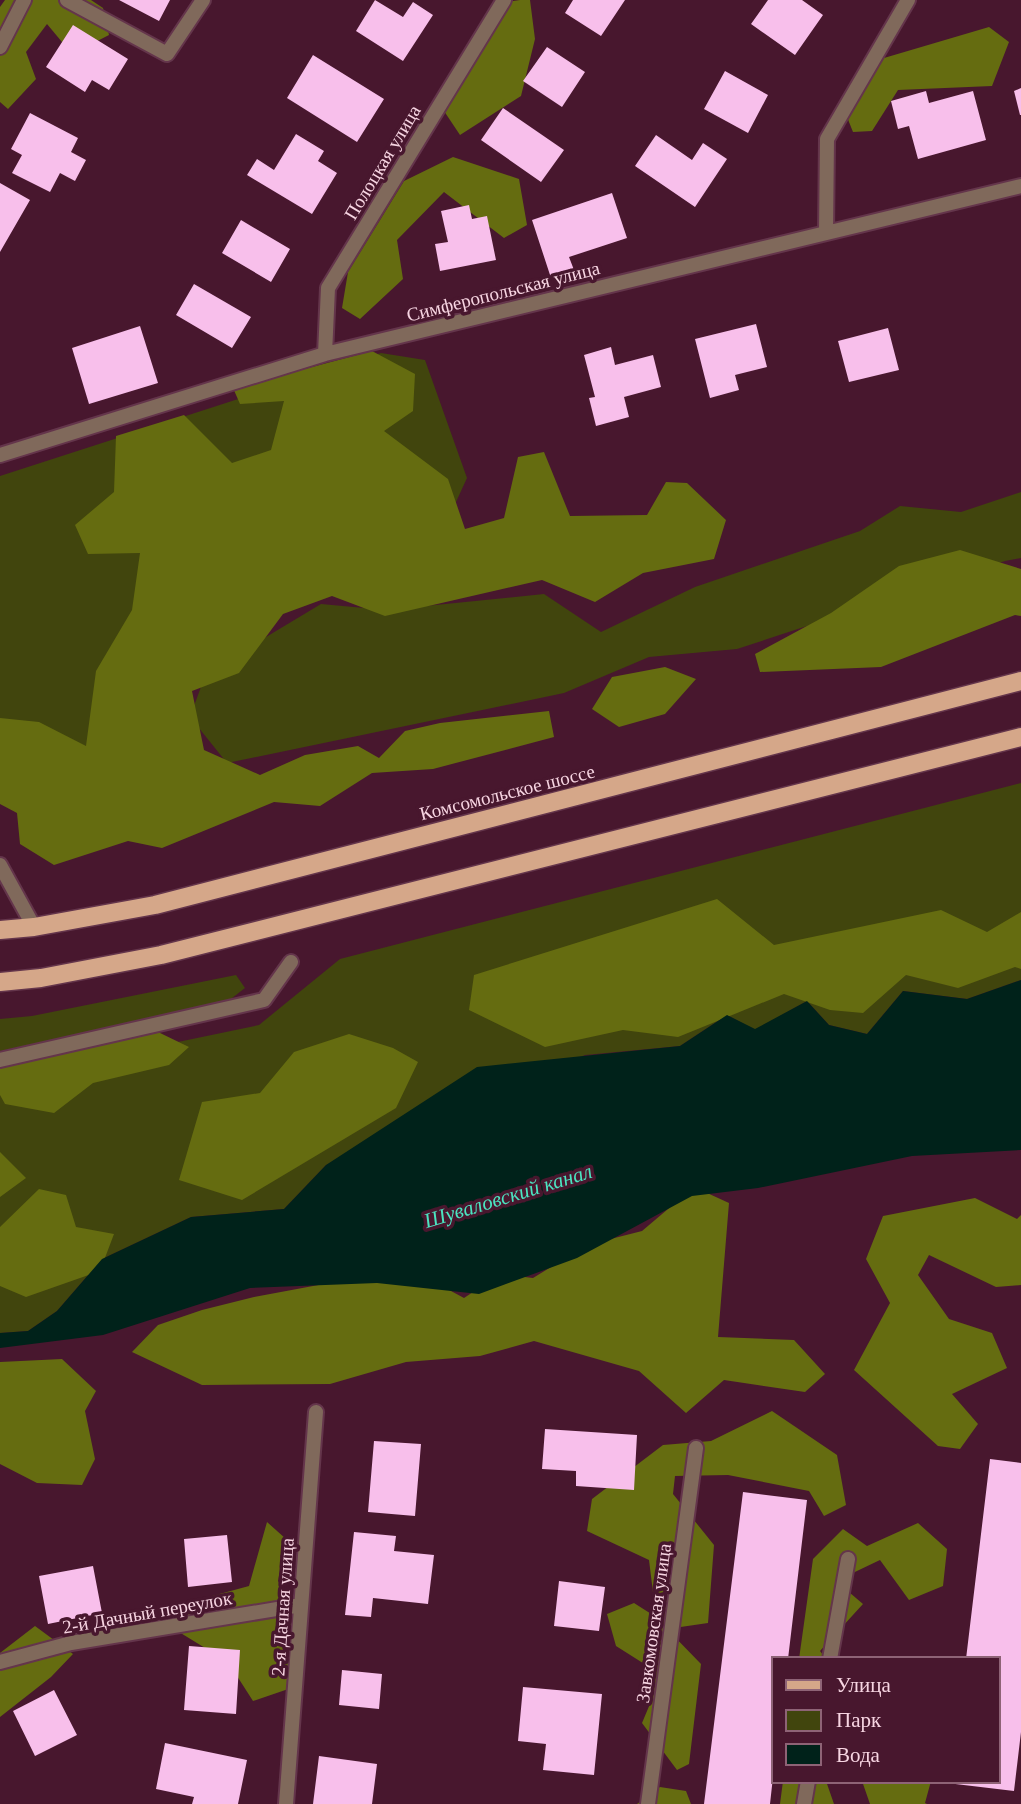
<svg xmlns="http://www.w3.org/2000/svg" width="1021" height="1804" font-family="'Times New Roman',serif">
	<rect width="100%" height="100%" fill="#48172e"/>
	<path fill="#41450d" d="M381,353L425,360L467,478L433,552L278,581L139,758L0,787V476Z
		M1021,492V558L1005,561L737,649L649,657L564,693L227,763L190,717L206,673L321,604L386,610L544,594L601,632L695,587L860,531L900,506L961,512Z
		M1021,783V980L967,999L903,991L867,1034L829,1025L807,1001L755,1030L727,1015L680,1046L585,1055L326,1165L284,1209L191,1217L102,1259L57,1311L28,1331L0,1333V1079L259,1025L340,959Z
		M236,975L245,988L227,1002L0,1051V1019L32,1016Z"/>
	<path fill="#656c10" d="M5,0H91L103,8L109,35L72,54L47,24L26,52L36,79L8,109L0,102V7Z
		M520,0H530L535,39L521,96L460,135L444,111L498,3Z
		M989,27L1009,42L992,86L898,90L872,131L853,132L845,112L884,58Z
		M453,157L519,179L527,225L504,238L444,192L397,240L403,279L360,319L342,308L348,272L404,181Z
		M372,351L415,374L413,411L384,431L448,479L465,529L504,518L518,457L544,452L570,516L647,515L666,482L687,483L726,520L714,559L643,573L595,602L542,580L385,616L332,596L283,614L239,673L192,691L204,750L260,775L305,755L358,746L379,758L405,731L440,723L549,711L554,737L433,769L372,773L320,806L274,802L162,848L128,841L54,865L20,844L17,813L0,804V718L39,722L86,746L96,671L132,610L140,553L88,554L75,525L114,492L116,436L184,415L232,463L271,450L284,401L240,404L233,388Z
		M960,550L1021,569V616L1015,615L881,667L760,672L755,654L831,613L899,566Z
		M665,667L696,679L665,714L619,727L592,709L612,677Z
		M717,899L774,945L941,910L987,932L1021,912V969L1015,967L958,988L906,975L863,1013L830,1010L784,994L678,1037L623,1030L545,1047L469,1010L474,975Z
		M158,1032L189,1047L169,1065L93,1083L54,1113L5,1104L0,1095V1069L7,1065Z
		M349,1034L393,1048L418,1062L396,1108L242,1200L179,1180L202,1102L260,1093L294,1052Z
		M0,1152L26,1178L0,1197Z
		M694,1187L729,1203L718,1337L794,1340L825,1374L805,1392L724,1380L686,1413L639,1371L534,1341L480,1356L406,1362L330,1384L202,1385L132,1352L158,1325L202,1310L254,1297L356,1278L425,1277L464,1298L500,1274L533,1278L587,1245L642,1231Z
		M39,1189L66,1195L76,1227L114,1234L100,1271L26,1297L0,1286V1227Z
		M975,1198L1017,1219L1021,1215V1285L996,1287L929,1255L918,1275L949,1319L992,1333L1007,1368L952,1394L978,1424L960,1449L938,1446L854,1370L890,1303L866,1259L883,1216Z
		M62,1359L96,1391L85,1411L95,1459L82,1485L37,1483L0,1464V1362Z
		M772,1411L837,1455L846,1505L824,1516L809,1491L728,1475L675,1476L673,1494L714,1545L708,1623L667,1629L701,1664L689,1764L677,1770L642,1723L655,1692L646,1665L616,1646L607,1614L634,1603L656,1617L649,1560L587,1531L592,1499L663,1445L711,1441Z
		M267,1522L286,1539L278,1581L300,1614L287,1629L300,1685L253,1701L228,1662L179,1632V1605L249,1586Z
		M918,1523L947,1549L943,1586L909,1600L880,1560L836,1581L863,1604L820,1651L826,1659H799L813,1559L843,1529L867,1546Z
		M35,1626L73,1654L51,1677L0,1717V1653Z
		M783,1781H826L834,1804H780Z
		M862,1781H931L925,1803L927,1804H870Z
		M660,1787L686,1791L691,1804H637Z"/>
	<path fill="#00221a" d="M1021,980V1150L912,1156L758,1188L692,1196L577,1258L479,1294L377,1283L250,1288L103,1335L0,1348V1333L28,1331L57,1311L102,1259L191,1217L284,1209L326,1165L477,1067L680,1046L727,1015L755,1029L807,1001L829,1025L867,1034L903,991L967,999Z"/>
	<path fill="#f8bfeb" d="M119,0H170L159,21Z
		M375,0L403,17L413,2L433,15L403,61L356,31Z
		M573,0H625L601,36L565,13Z
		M768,0H802L823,15L795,55L751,24Z
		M73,25L128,59L109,90L92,80L85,92L46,67Z
		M547,47L585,72L562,107L523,81Z
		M313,55L384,99L357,142L287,98Z
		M725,71L768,95L748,133L704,109Z
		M1021,88V115H1020L1014,91Z
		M926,91L929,103L973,91L986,140L918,159L909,126L898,129L891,101Z
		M503,108L564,150L541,182L481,140Z
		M30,113L78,138L71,152L86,160L75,181L60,173L50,192L12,173L22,155L11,149Z
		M296,134L324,151L318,161L337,173L312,214L247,175L257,159L274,170Z
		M656,135L692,160L703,143L727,159L695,207L635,166Z
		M0,183L30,200L0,252Z
		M612,193L627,238L569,257L574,270L551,278L532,220Z
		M469,205L472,219L487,216L496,260L440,271L435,244L448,242L441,211Z
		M241,220L290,249L271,282L222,253Z
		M194,284L251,317L232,348L176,315Z
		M756,324L767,367L735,375L739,390L710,398L695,339Z
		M140,326L158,383L89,404L72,348Z
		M888,328L899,370L849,382L838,341Z
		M611,347L615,365L653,355L661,387L624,397L629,417L596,426L589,398L595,397L584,355Z
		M545,1429L637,1435L634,1490L576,1486V1471L542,1469Z
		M374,1441L421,1444L415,1516L368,1512Z
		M990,1459L1021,1463V1732L1014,1791L947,1783L998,1781V1659H966Z
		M743,1492L807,1500L788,1659H774V1768L770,1804H704Z
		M354,1532L396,1536L394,1551L434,1555L428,1604L373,1598L371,1617L345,1615Z
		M227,1535L232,1582L188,1587L184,1539Z
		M93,1566L102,1613L48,1624L39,1576Z
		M559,1581L605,1587L599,1631L554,1626Z
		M189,1646L240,1650L236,1714L184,1710Z
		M342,1670L382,1674L379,1709L339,1705Z
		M523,1687L602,1694L594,1775L543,1770L546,1744L518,1741Z
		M54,1690L77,1735L35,1756L13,1711Z
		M165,1743L247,1760L238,1804H192L194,1797L156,1789Z
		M319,1756L377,1764L372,1804H313Z"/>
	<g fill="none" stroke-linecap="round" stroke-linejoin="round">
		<defs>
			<path id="lane" d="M67,0L167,54L203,0
				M0,1060L264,1000L291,962
				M830,1659L848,1559
				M804,1804L808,1781"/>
			<path id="street" d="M0,47L24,0
				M826,233L827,139L908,0
				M325,354L328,288L504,0
				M0,455L325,354L1021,186
				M0,865L34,927
				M0,1662L71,1643L301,1605
				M286,1804L316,1412
				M648,1804L696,1448"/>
			<path id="primary" d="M0,930L34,927L155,905L1021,681
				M0,982L41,978L161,955L1021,737"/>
		</defs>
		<use href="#lane" stroke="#64354b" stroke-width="18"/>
		<use href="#street" stroke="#64354b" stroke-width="18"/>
		<use href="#primary" stroke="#64354b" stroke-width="21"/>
		<use href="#lane" stroke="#80695b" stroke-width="14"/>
		<use href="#street" stroke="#80695b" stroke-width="14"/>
		<use href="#primary" stroke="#d5a789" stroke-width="18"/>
	</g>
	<g text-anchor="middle" stroke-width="7" stroke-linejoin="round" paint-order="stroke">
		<g font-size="19" fill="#f7d5e2" stroke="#48172e">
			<text transform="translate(382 162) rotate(-59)" y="7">Полоцкая улица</text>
			<text transform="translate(503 291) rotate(-14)" y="7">Симферопольская улица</text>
			<text transform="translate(507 792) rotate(-14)" y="7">Комсомольское шоссе</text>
			<text transform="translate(282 1607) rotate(-86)" y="7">2-я Дачная улица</text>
			<text transform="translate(147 1612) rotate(-10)" y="7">2-й Дачный переулок</text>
			<text transform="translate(653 1623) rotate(-82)" y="7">Завкомовская улица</text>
		</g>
		<g font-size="21" font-style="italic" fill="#4be5c1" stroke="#48172e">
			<text transform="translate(508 1196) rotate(-17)" y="7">Шуваловский канал</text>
		</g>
	</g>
	<rect x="772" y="1657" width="228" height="126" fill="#48172e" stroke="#8e6376" stroke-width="2"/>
	<rect x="786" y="1680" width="35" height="10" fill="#d5a789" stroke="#8e6376" stroke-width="2"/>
	<text x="836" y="1692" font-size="21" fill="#f7d5e2">Улица</text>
	<rect x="786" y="1710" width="35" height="21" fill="#41450d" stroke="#8e6376" stroke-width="2"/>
	<text x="836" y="1727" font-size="21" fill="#f7d5e2">Парк</text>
	<rect x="786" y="1744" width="35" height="21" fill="#00221a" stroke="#8e6376" stroke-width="2"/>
	<text x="836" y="1762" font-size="21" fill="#f7d5e2">Вода</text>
</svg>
